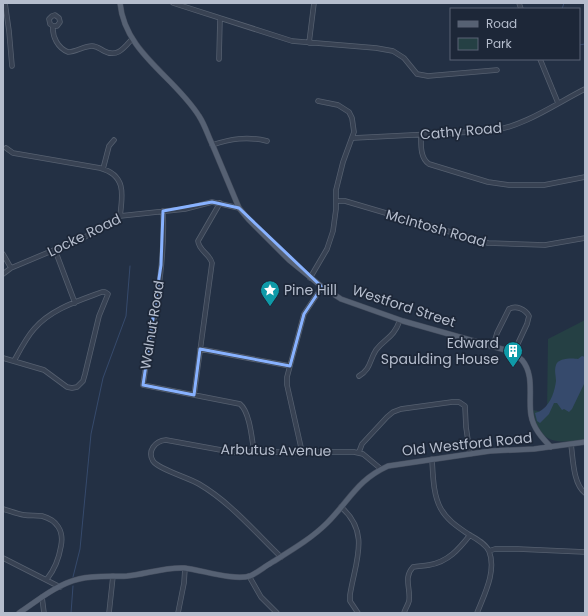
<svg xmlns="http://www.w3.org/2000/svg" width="588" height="616" font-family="Poppins,sans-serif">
	<rect width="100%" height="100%" fill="#233044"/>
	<path fill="#254044" d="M585,320V440C556,443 539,445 533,410L547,413L548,339Z"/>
	<path fill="#364a6c" d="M582,356L585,357V382L572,409L569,412L564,409L562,410L557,403H554L549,414L540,423L537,421L535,413C538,412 541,411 543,409C551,403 555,390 556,381C556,376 554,370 556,365C558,358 572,358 578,359Z"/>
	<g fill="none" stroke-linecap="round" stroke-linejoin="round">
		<path stroke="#364a6c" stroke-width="1" d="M562,9L564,3
			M579,45L585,44
			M73,577L80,549L91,434L103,378L126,316L130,266
			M71,613L73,586"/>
		<defs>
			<path id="minor" d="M5,3L9,31L12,66
				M173,3L292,41L376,48L393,51L404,58L417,74L428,76L497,70
				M519,3L521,9
				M53,26L50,24L49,19L52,16L55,15L59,18L60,22L57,26H53C52,37 58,48 68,52C76,52 84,46 92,46C97,46 100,49 104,51C117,58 124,48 132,39
				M309,43L314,3
				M219,59L220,18
				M540,59L558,103
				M421,135C421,145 420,158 429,164L488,182L509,185H544L585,177
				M353,138L491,131C525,126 555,104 585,89
				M212,145C230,139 247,136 267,141
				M6,148L13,153L100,168C126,175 123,194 120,216
				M103,169L109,146L114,140
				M336,201H345L488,243L545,245L585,238
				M163,211C166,270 151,328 143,385L240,404C250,412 252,440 254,452
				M55,250L75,303
				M3,254L11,268
				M3,274L11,268L85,237L120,216L185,209L212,202L239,208
				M310,278L327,249L333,231L336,209V190L343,162L354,132L352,118L349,112L338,105L318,101
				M493,346L497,333L509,309C516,305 525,309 529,316L527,324L513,354
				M200,349L290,366
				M3,358L44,370L67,387L72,388L77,387L83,381L85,374L99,316L108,294L105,292H102C78,301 51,309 34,329C26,338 20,350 14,361
				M359,376C371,369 369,361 376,350C386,337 393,339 400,320
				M194,395L212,263C210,254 199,251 198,241L220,203
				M571,444C573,458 573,484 585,493
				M302,452L287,385V377L304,314L322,287
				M359,452L362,444L387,417L393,412L401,409L452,402H459L465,406L466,427L470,454
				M432,459C433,475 433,495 441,509C447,520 458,527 468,534C475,538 485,543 489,551C497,571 484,595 477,613
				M341,507C371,533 355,562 350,595V601L358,613
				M3,509C10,511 17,514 24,515C30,516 36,515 42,516C57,520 64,531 61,546C59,558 55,569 47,579
				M489,551L495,549H518L585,552
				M281,557C255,532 230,502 199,484C189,478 158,469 153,461C147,451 155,441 166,440L232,452H354L363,454L381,469
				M3,558L60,587
				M249,576L261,597L277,613
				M42,597L44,613
				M109,613L113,576
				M178,613L184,583L185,568
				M404,613C405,609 408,605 409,601C411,588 403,578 413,567C419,566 424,566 429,565C448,562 459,549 470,535"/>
			<path id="major" d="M120,3C125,53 174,76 199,116C205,125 208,136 213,146C222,167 230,187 239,208L249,220L289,260L321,286L341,299L403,321L509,351C513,354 519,357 522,360C535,375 528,398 531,415C533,428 542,438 551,447
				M19,613C37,601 57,584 79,579C95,575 111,577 127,576C146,574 165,567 184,568C202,570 234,581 250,576C257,573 264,567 271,563C290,551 311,539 327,523C350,500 357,480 388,466L490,451L534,449L585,442"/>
		</defs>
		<use href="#minor" stroke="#566070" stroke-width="5.5"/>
		<use href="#major" stroke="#424b5c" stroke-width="6"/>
		<use href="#minor" stroke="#384253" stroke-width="4"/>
		<use href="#major" stroke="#566173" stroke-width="5"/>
	</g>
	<path fill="none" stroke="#88b2ff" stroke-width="3" stroke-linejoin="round" d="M212,202L239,208L322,287L304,314L290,366L200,349L194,395L143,385L161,265L163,211Z"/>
	<defs>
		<symbol id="sight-pin" viewBox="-11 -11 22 30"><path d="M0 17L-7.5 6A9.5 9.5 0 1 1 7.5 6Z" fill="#0f9aa8" stroke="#1d2738"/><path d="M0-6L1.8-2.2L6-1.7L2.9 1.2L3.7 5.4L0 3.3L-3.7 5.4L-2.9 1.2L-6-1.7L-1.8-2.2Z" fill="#fff"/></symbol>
		<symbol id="building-pin" viewBox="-11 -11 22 30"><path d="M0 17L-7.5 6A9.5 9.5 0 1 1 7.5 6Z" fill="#0f9aa8" stroke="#1d2738"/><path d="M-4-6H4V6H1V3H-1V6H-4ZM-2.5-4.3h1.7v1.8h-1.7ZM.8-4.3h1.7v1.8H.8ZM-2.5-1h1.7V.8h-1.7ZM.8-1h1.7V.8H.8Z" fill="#fff"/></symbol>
	</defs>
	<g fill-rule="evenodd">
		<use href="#sight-pin" x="259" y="279" width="22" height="30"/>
		<use href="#building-pin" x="502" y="340" width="22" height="30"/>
	</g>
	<g text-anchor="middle" stroke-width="3.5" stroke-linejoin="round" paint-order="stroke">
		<g font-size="14" fill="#b5bdcd" stroke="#1d2738">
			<text transform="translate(461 131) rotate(-5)" y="5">Cathy Road</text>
			<text transform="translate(436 228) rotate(16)" y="5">McIntosh Road</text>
			<text transform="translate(84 235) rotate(-26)" y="5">Locke Road</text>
			<text transform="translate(404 306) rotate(18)" y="5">Westford Street</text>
			<text transform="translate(152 325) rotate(-81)" y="5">Walnut Road</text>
			<text transform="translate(467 444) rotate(-6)" y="5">Old Westford Road</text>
			<text transform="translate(276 450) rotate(1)" y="5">Arbutus Avenue</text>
		</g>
		<g font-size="14" fill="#b5bdcd" stroke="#1d2738" text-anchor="start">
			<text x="284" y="295">Pine Hill</text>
			<text x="499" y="348" text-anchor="end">Edward<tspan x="499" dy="16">Spaulding House</tspan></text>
		</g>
	</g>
	<rect width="588" height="616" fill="none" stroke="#b5bdcd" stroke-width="8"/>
	<rect x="450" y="8" width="130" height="52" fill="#1d2738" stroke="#5a6374"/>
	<rect x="458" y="21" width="20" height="6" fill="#566173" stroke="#5a6374"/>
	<text x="486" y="28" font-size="12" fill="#b5bdcd">Road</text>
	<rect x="458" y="38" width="20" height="12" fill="#254044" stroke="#5a6374"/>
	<text x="486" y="48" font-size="12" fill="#b5bdcd">Park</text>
</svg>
